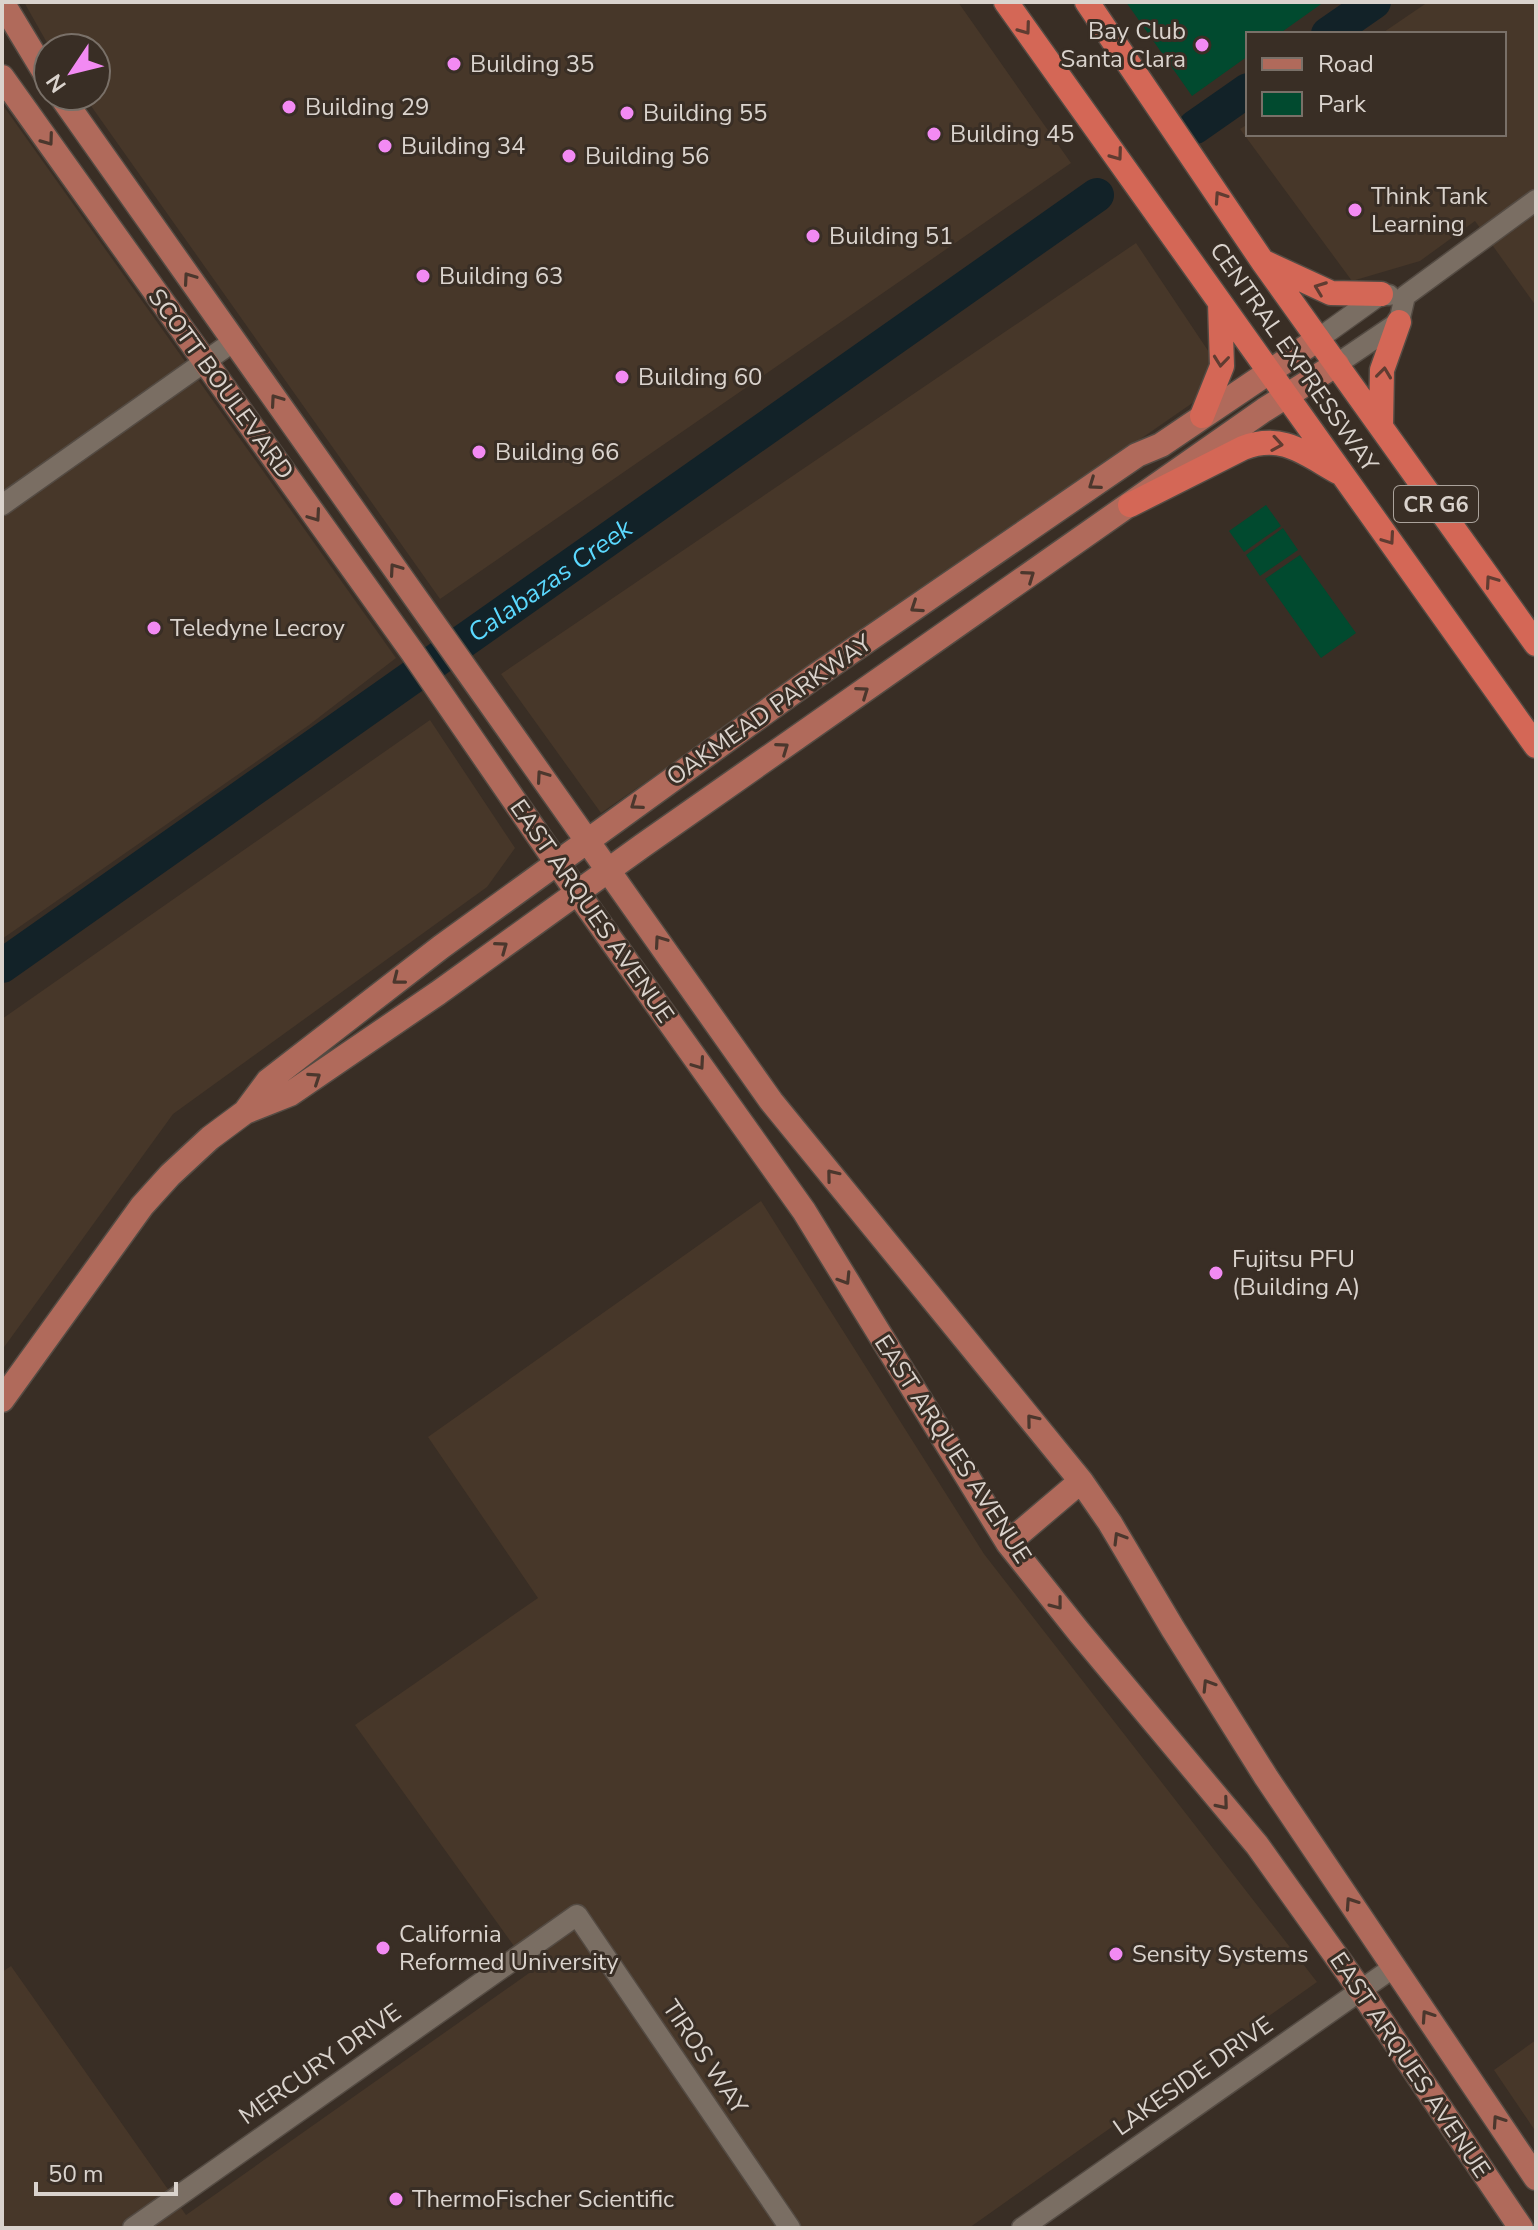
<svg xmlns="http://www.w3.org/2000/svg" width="1538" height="2230" font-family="'Nunito Sans',sans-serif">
	<rect width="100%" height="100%" fill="#392e25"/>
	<path fill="#473729" d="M24,2H958L1071,163L440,599L84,96H96V48H50Z
		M1428,2H1536V306L1475,221L1420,261L1352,281L1240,129L1248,124V134H1504V34H1381Z
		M2,104L396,658L309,725L2,939Z
		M1136,243L1227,379L601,813L501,674Z
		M430,720L515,848L487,887L173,1114L2,1350V1019Z
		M761,1201L984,1554L1317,1982L969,2228H2V1972L11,1966L186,2215L532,1971L355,1725L538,1598L428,1437Z
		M1536,2040V2132L1494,2070Z"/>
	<path fill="#014a2f" d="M1126,2H1324L1279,34H1248V56L1192,96Z
		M1266,505L1281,526L1244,552L1229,531Z
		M1283,528L1298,550L1260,576L1246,555Z
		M1300,555L1356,633L1321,658L1265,579Z"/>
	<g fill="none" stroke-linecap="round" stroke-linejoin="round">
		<g stroke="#122228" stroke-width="34">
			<path d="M1328,34L1374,2"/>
			<path d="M1195,127L1248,90"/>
			<path id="s1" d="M2,966L1097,195"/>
		</g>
		<defs>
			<path id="minor" d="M1318,339L1381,294L1389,295
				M1337,364L1399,322L1405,296L1536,200
				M2,505L234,341
				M133,2228L577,1915L790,2228
				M1022,2228L1394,1967"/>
			<path id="major" d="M2,2L48,78
				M2,77L413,653L577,892L804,1211L1008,1543L1079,1632L1257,1845L1361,1991L1521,2228
				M61,96L771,1101L1081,1481L1110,1523L1173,1629L1266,1777L1536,2178
				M245,1112L268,1081L441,947L814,677L1137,455L1161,445L1318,339
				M2,1400L142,1206L170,1175L210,1138L245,1112L290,1094L438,993L642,846L1264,410L1337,364
				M1008,1543L1081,1481"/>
			<path id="highway" d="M1006,2L1536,746
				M1087,2L1263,262L1536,644
				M1266,263L1331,293L1381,294
				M1202,416L1222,366L1220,303
				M1381,426L1382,370L1399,322
				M1130,505L1243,448C1282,433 1304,453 1338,472"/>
		</defs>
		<use href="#minor" stroke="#544b43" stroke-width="23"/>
		<use href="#major" stroke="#544b43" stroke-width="27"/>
		<use href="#highway" stroke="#544b43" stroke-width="27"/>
		<use href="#minor" stroke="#7a6e63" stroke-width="20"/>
		<use href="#major" stroke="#b06a5b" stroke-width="24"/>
		<use href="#highway" stroke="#d46756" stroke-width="24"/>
	</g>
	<defs><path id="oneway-chevron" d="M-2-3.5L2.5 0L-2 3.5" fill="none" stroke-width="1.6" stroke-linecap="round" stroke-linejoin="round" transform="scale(2)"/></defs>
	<g stroke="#603c31">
		<use href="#oneway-chevron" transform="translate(1025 29) rotate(54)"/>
		<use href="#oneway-chevron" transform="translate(1117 155) rotate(54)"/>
		<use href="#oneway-chevron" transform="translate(1220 197) rotate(-124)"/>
		<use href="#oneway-chevron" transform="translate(1320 288) rotate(-159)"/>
		<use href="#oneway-chevron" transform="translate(1221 361) rotate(96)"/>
		<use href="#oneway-chevron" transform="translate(1384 373) rotate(-83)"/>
		<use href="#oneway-chevron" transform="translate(1277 444) rotate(9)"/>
		<use href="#oneway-chevron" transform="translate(1389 539) rotate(55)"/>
		<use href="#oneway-chevron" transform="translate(1491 581) rotate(-125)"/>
	</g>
	<g stroke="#4b372d">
		<use href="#oneway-chevron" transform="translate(48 140) rotate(54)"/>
		<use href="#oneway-chevron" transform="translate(189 278) rotate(-125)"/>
		<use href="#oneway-chevron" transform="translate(276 400) rotate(-125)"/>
		<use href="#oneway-chevron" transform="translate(1094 484) rotate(145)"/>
		<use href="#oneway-chevron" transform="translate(315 516) rotate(55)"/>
		<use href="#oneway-chevron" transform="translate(395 569) rotate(-125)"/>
		<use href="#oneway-chevron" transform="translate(1029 576) rotate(-35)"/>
		<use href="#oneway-chevron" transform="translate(916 607) rotate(146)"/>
		<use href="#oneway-chevron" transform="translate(863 692) rotate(-35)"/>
		<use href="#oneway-chevron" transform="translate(783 748) rotate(-35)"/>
		<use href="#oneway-chevron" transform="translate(542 776) rotate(-125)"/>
		<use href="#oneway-chevron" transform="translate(636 804) rotate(145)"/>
		<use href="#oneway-chevron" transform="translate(660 941) rotate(-125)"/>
		<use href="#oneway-chevron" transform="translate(502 947) rotate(-36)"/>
		<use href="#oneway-chevron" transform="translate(398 979) rotate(142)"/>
		<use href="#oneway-chevron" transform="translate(699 1064) rotate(55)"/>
		<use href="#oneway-chevron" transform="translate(315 1078) rotate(-34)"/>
		<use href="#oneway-chevron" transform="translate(832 1175) rotate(-129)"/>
		<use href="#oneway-chevron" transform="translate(845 1279) rotate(58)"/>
		<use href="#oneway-chevron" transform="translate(1032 1420) rotate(-129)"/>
		<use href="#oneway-chevron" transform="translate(1119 1538) rotate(-121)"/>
		<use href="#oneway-chevron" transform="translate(1057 1604) rotate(52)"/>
		<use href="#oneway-chevron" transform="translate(1208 1685) rotate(-122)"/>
		<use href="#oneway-chevron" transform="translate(1223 1804) rotate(50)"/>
		<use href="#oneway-chevron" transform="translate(1351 1903) rotate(-124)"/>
		<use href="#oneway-chevron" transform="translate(1427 2016) rotate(-124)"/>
		<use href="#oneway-chevron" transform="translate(1498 2121) rotate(-124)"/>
	</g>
	<g fill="#f28af3" stroke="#392e25" stroke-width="3">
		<circle cx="1202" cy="45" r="8"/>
		<circle cx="454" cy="64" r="8"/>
		<circle cx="289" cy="107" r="8"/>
		<circle cx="627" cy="113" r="8"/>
		<circle cx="934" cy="134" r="8"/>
		<circle cx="385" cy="146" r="8"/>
		<circle cx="569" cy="156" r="8"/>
		<circle cx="1355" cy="210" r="8"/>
		<circle cx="813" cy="236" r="8"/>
		<circle cx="423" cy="276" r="8"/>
		<circle cx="622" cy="377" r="8"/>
		<circle cx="479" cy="452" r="8"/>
		<circle cx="154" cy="628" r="8"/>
		<circle cx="1216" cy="1273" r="8"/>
		<circle cx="383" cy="1948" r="8"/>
		<circle cx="1116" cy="1954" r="8"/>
		<circle cx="396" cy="2199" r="8"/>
	</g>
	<g text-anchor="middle" stroke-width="6" stroke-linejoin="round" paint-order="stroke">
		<rect fill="#392e25" stroke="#aaa29b" stroke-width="2" x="1394" y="486" width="84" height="36" rx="6"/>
		<g font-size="22" font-weight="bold" fill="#dad3cd">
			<text x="1436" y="512">CR G6</text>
		</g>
		<g font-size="24" fill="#dad3cd" stroke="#392e25" text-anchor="start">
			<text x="1186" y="39" text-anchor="end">Bay Club<tspan x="1186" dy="28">Santa Clara</tspan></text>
			<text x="470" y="72">Building 35</text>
			<text x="305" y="115">Building 29</text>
			<text x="643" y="121">Building 55</text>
			<text x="950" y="142">Building 45</text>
			<text x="401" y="154">Building 34</text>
			<text x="585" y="164">Building 56</text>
			<text x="1371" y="204">Think Tank<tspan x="1371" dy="28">Learning</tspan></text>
			<text x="829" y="244">Building 51</text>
			<text x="439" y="284">Building 63</text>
			<text x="638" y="385">Building 60</text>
			<text x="495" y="460">Building 66</text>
			<text x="170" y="636">Teledyne Lecroy</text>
			<text x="1232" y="1267">Fujitsu PFU<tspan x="1232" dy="28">(Building A)</tspan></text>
			<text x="399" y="1942">California<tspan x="399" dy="28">Reformed University</tspan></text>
			<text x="1132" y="1962">Sensity Systems</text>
			<text x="412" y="2207">ThermoFischer Scientific</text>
		</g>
		<g font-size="24" fill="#dad3cd" stroke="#392e25">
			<text transform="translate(1294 357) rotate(55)" y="8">CENTRAL EXPRESSWAY</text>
			<text transform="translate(221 384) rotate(54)" y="8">SCOTT BOULEVARD</text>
			<text transform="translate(769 710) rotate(-35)" y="8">OAKMEAD PARKWAY</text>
			<text transform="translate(592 911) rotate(55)" y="8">EAST ARQUES AVENUE</text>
			<text transform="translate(953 1449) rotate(57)" y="8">EAST ARQUES AVENUE</text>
			<text transform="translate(705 2057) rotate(56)" y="8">TIROS WAY</text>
			<text transform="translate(320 2064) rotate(-35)" y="8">MERCURY DRIVE</text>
			<text transform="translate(1410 2065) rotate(56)" y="8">EAST ARQUES AVENUE</text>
			<text transform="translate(1193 2076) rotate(-35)" y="8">LAKESIDE DRIVE</text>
		</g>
		<g font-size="26" font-style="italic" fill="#5bd9ff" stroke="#392e25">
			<text dy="9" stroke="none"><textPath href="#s1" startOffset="670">Calabazas Creek</textPath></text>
		</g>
	</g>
	<rect width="1538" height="2230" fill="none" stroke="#dad3cd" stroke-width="8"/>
	<rect x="1246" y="32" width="260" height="104" fill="#392e25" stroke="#797068" stroke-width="2"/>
	<rect x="1262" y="58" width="40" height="12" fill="#b06a5b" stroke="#797068" stroke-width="2"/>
	<text x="1318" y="72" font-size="24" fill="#dad3cd">Road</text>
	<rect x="1262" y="92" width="40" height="24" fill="#014a2f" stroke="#797068" stroke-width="2"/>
	<text x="1318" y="112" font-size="24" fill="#dad3cd">Park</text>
	<g transform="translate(72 72) rotate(235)"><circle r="38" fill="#392e25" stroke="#797068" stroke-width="2"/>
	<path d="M0-6L14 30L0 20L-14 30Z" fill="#f28af3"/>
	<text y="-12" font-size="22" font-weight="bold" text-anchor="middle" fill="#dad3cd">N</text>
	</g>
	<path d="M36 2182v12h140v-12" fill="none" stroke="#dad3cd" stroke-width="4"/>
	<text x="48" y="2182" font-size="24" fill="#dad3cd" stroke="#392e25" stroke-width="6" paint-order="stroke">50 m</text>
</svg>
